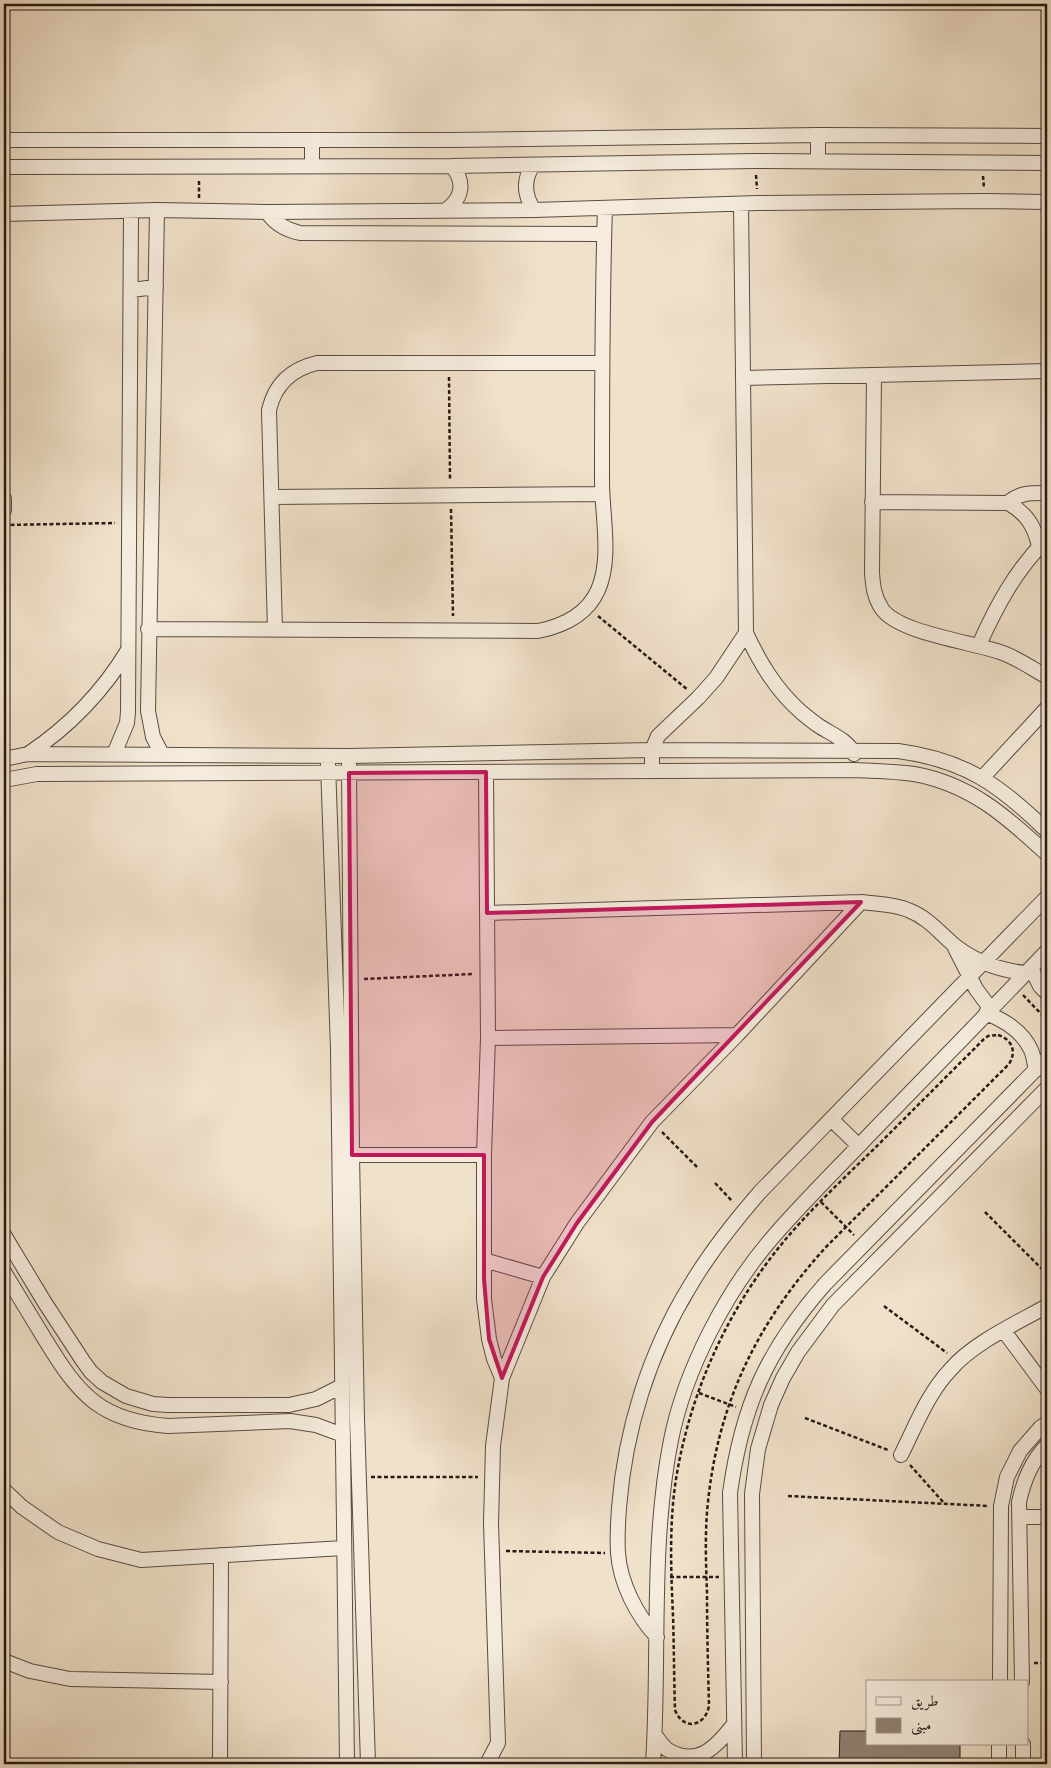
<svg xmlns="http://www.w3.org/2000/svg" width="1051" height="1768" font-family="'Gentium Book Plus',Amiri,serif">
	<rect width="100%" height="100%" fill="#f0e1ca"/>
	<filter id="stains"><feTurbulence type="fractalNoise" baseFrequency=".004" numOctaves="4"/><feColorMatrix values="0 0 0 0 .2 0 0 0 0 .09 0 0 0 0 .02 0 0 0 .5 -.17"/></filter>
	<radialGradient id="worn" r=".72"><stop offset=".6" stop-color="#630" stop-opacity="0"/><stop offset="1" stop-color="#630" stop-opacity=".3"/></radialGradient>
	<path fill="#908273" stroke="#271b15" d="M840,1731H867V1744H960V1764H839Z"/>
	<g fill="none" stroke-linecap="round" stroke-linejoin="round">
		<defs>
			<path id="street" d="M4,140H452L818,135L1047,136
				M818,161V135
				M533,165C523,180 524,195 534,210
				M312,166V140
				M4,167L452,166L755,161L1047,163
				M741,204L746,633C760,663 776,690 801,712C807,717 813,722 819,726C831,734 848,740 854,754
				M157,210L148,711L153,737L162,754
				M446,210C463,198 465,182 452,166
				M267,212C275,224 286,230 300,233L604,234
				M4,214L157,210L267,212L534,210L758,203L984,201L1047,202
				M131,290L156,287
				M874,375L872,573C873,586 874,597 882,609C899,633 971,642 1000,652C1016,657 1033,669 1047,677
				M744,378L1047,371
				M272,497L602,494
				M4,499V510
				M872,502L1008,503C1026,513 1035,526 1039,547
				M1008,503C1020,492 1032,493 1047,493
				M148,629L538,631C563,626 587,615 598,590C612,558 602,516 602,481C602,390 602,299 605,208
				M275,630L269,410C275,384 291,369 317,363H602
				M979,645C996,607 1015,571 1045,541
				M28,754C70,726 102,693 128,650
				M114,754L127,723L128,712L131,211
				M4,759L28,754L349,756L652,750L898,751C965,760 1000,785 1047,831
				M328,764L338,1049L347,1764
				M349,765L352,1155L357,1419L368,1764
				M652,771V750L658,736L698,698L716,678L746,633
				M486,772L488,1038L484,1155V1299L489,1339L494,1359L502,1378
				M983,777L1047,708
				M4,780L37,774L856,770C875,771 895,771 914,774C970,784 1006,816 1047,854
				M487,913L861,902C876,904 894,904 908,910C927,917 939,932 954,945C975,962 999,970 1025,973
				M955,948L976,989L990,1008
				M1031,968L1040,986L1047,993
				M986,1013C1004,1020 1023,1032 1031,1050C1034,1056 1034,1064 1036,1070
				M488,1038L737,1035
				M831,1119L859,1146
				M352,1155H484
				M4,1235L45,1303L83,1361L91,1372L102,1382L126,1396L153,1404L168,1405H289L316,1399L342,1386
				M484,1260L543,1277
				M4,1272C18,1295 32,1318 46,1341C79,1395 101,1421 168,1426L290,1421L316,1425L343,1435
				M1004,1331L1047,1389
				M901,1455C916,1425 928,1393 951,1369C973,1343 1017,1323 1047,1306
				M4,1490L22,1507L58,1532L98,1549L141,1560L344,1548
				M1020,1517H1047
				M657,1637C637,1616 620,1583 618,1553C617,1538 618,1522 619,1508C625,1430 649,1353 690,1286C710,1252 734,1222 760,1192L1047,897
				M4,1661L30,1671L70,1679L221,1682
				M1000,1682L1001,1506L1007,1477L1020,1451L1040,1428L1047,1423
				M1022,1682L1019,1502C1024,1480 1031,1462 1047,1445
				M655,1735C659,1740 663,1747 668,1750C698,1768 717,1746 734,1724
				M1023,1744V1764
				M4,1763L5,1764
				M220,1764L221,1555
				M487,1764L498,1743L491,1523L493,1446L502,1378L543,1277L577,1223L652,1122L737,1035L861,902
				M653,1764C660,1657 650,1546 671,1440C685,1370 726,1291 773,1237C804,1201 838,1168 871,1133C930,1072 989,1012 1047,951
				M735,1764L730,1493C742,1406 767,1350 825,1284L1047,1058
				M754,1764L752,1494L758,1449L771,1405L783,1378L798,1352L833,1305L1047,1088
				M999,1764V1744"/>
		</defs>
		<use href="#street" stroke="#594c42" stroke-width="16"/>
		<path stroke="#271b15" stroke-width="2.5" stroke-dasharray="4 2.5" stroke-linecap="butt" d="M756,175L757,189
			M983,176L984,188
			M199,198V181
			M449,377L450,481
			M451,509L453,616
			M4,525L115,523
			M598,616L688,690
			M364,979L473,974
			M1023,995L1047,1020
			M998,1035C1012,1039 1017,1052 1009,1064L826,1247C755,1325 716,1407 707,1512C705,1539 706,1566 707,1592C707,1630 708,1668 709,1706C705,1727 683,1731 675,1710C674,1679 674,1648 673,1616C671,1571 669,1524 676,1479C690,1392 728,1308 785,1240C812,1208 843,1179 873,1150C910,1113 947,1076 984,1039L988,1036Z
			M662,1132L697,1167
			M715,1183L733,1202
			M821,1202L854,1235
			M985,1212L1047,1274
			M884,1306L947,1353
			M699,1393L736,1407
			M805,1418L888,1450
			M910,1465L944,1503
			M371,1477H478
			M788,1496L989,1506
			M506,1551L605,1553
			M670,1577H719
			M1034,1663H1047"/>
		<use href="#street" stroke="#f5ecdd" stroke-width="14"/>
	</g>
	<path fill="#c2185b" fill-opacity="0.2" stroke="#c2185b" stroke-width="4" stroke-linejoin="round" d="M486,772L487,913L861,902L652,1122L577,1223L543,1277L502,1378L489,1339L484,1279V1155H352L349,773Z"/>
	<rect width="1051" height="1768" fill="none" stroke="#f0e1ca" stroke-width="20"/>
	<rect x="5" y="5" width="1041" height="1758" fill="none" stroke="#271b15" stroke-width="2.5"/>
	<rect x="10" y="10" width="1031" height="1748" fill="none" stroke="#271b15"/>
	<rect x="866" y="1680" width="162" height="65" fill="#f5ecdd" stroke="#a3988d"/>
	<rect x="876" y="1697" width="25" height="8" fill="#f5ecdd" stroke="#a3988d"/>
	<text x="911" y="1706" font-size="15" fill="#271b15">طريق</text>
	<rect x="876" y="1718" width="25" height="15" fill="#908273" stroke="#a3988d"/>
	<text x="911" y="1730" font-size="15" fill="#271b15">مبنى</text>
	<rect width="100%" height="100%" filter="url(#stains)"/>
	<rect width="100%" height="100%" fill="url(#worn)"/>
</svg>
